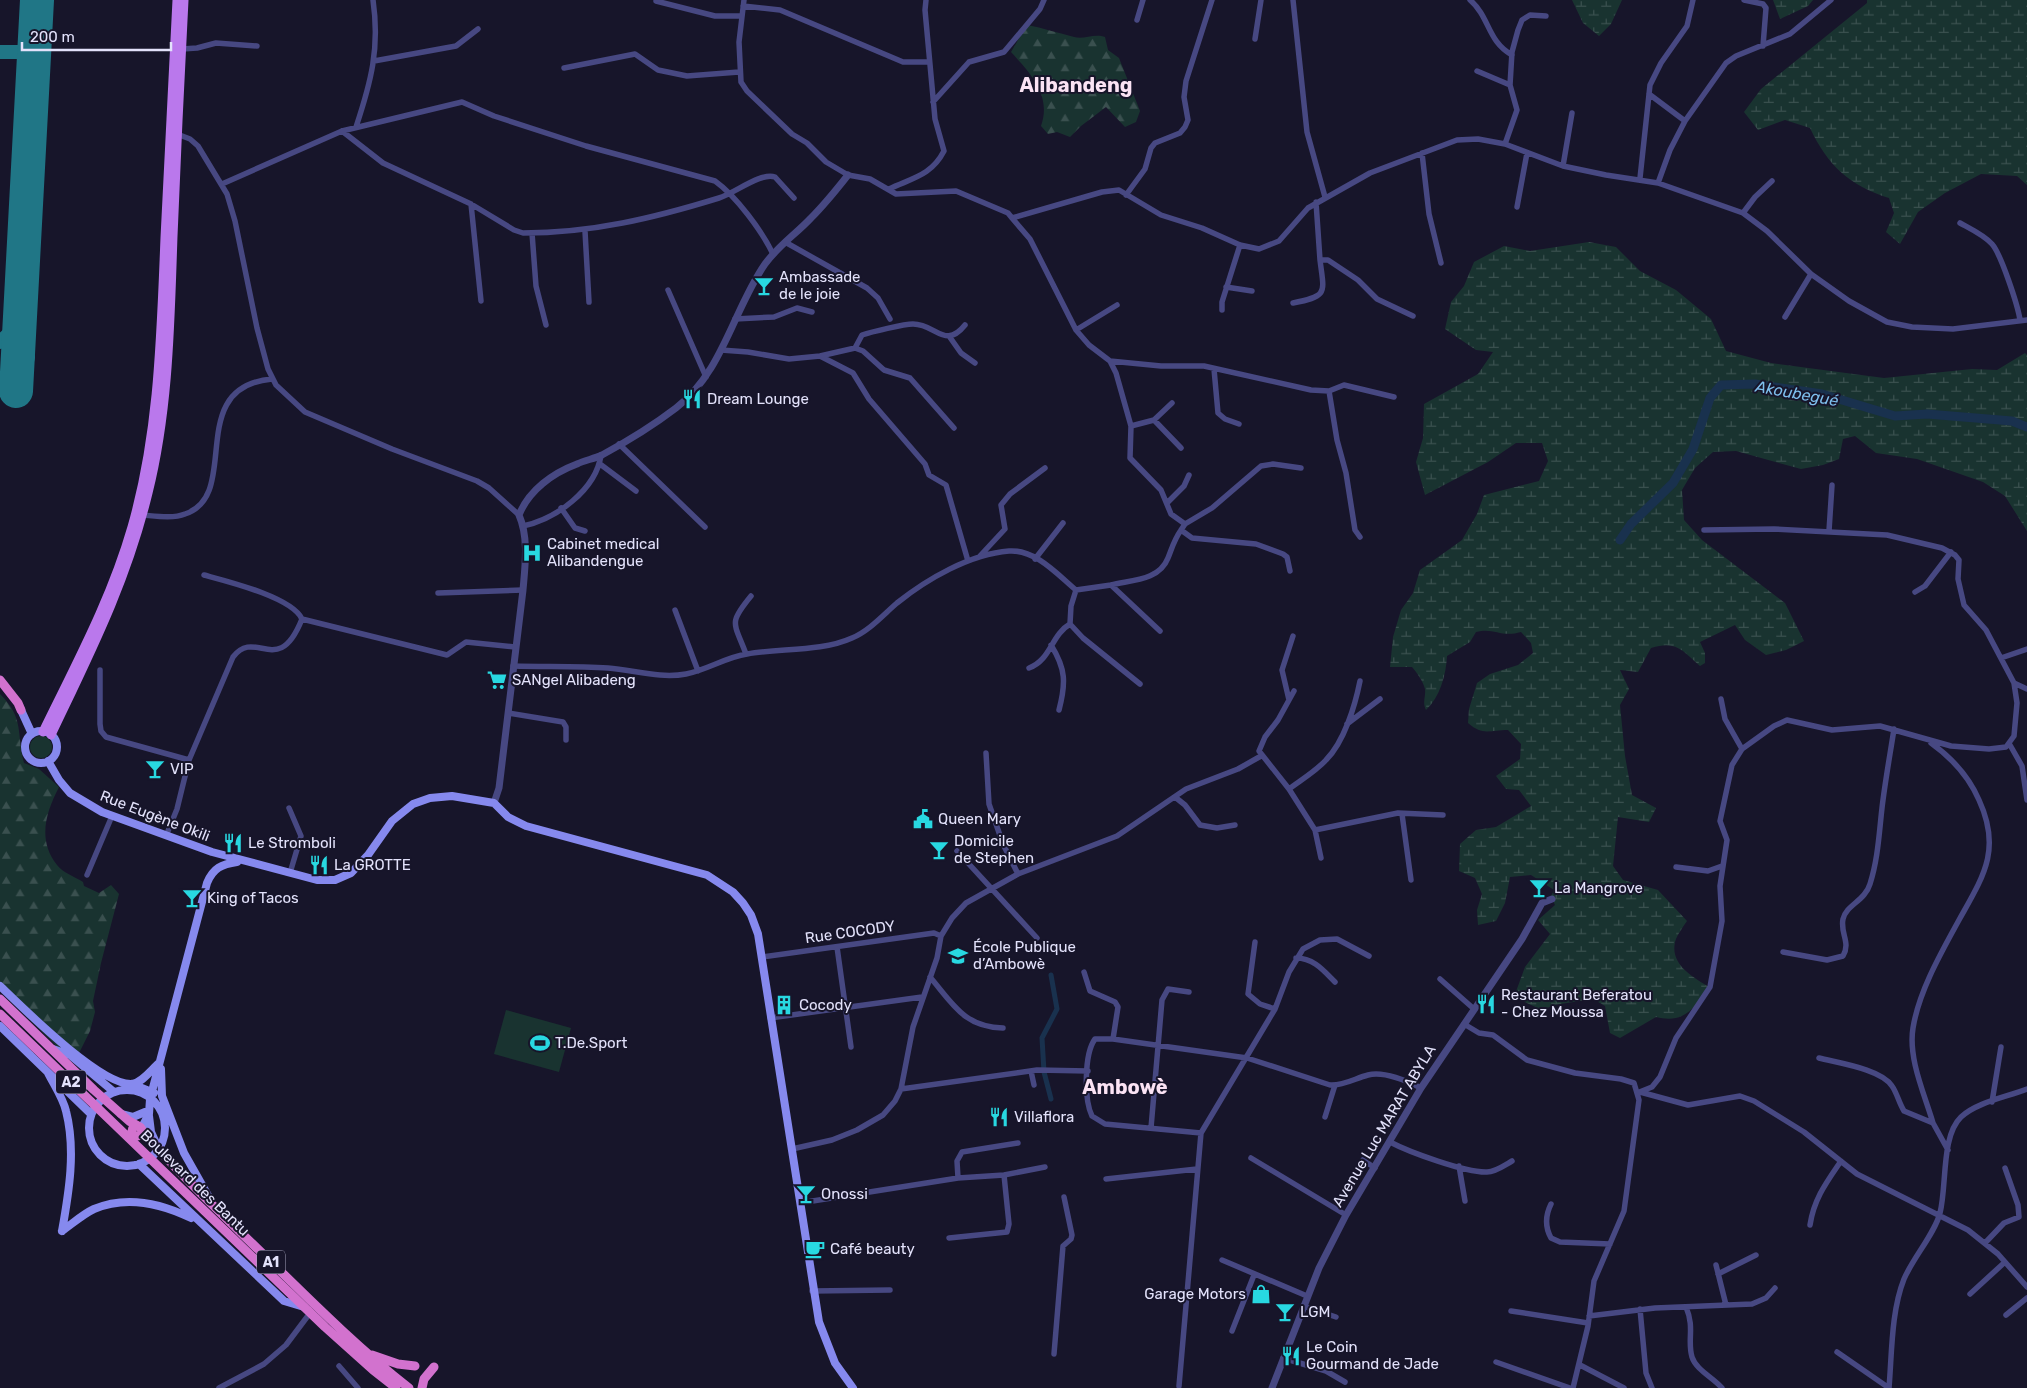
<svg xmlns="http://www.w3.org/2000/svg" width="2027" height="1388" font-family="Rubik,sans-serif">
	<defs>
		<pattern id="forest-firs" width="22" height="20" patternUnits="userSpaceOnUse" patternTransform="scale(1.25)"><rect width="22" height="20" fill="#193330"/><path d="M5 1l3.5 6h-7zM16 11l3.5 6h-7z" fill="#3a504f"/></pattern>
		<pattern id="wetland-marsh" width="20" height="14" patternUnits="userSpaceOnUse" patternTransform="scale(1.25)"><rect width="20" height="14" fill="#193330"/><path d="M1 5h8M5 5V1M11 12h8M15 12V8" fill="none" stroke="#3a504f"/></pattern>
	</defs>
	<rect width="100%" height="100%" fill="#17152a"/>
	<path fill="#193330" d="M30 747a11 11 0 1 1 22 0a11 11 0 1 1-22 0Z
		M506,1010L571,1028L559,1072L494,1054Z"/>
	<path fill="url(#forest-firs)" d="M1027,25C1043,28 1058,33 1074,37C1084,40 1094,33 1105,37L1108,50L1119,58L1140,111L1136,122L1125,127L1106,107L1081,126L1070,137L1057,132L1048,134L1041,126C1052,95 1030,73 1011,52Z
		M0,694C25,719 16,733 24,763L39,769L59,787C46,812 37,840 57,865C62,872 75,877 83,882L84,886L99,893L111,885L119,894L101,963L93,1001L95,1012L90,1031L74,1063L0,991Z"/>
	<path fill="url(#wetland-marsh)" d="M1572,0H1622L1611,24L1599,36L1583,23Z
		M1773,0H1813L1808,6L1780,19Z
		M1867,0H2027V185L2017,176L1981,174L1945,193L1918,212L1900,244L1886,232L1894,213L1889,198C1850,186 1828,166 1810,128L1785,120L1758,130L1744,112L1761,89L1867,3Z
		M1589,242L1616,247L1640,271L1676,290L1711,319L1726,351L1771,363L1884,378L1972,369L1997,370L2025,353L2027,355V531L2005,496L1983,482L1917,459L1876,453L1855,436L1843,439L1839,459L1823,465L1801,469L1736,451L1713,452L1695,468L1682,490L1684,520L1702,540L1785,603L1804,641L1786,650L1766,655L1745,640L1735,625L1700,642L1705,653V663L1700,666C1682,650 1676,640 1651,648L1638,672L1620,670L1629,689L1620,705L1625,756L1632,795L1656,808L1649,822L1618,817L1613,866L1623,880L1658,890L1687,921C1683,927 1677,935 1675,942C1670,965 1693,977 1709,987C1694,1008 1685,1024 1656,1017L1620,1038L1610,1033L1605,1006L1593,999L1554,1005L1542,1010L1514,997L1525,967L1550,934L1538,920L1555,905L1551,896L1554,890L1531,875L1510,877L1505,903L1496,921L1478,925L1477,910L1482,894L1475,878L1459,871L1460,844L1476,830L1496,827L1531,806L1519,790L1506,789L1496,776L1520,759L1521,744L1508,730C1489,730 1483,736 1468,723L1469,709L1477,683L1490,674L1518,665L1533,653L1531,643L1521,632C1501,638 1494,627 1476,632L1470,642L1447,656C1446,675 1440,697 1426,710C1422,702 1426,697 1425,689C1423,681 1417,673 1412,667H1390L1393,637L1401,610L1413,593L1420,570L1462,540L1477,514L1484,495L1539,481L1548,461L1542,443H1516L1488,462L1425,495L1416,462L1423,438L1424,404L1478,374L1493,352L1476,350L1445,329L1451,302L1464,286L1474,262L1504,246L1530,251Z"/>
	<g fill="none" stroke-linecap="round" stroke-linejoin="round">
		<path stroke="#19314e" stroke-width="5" d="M1051,1099L1044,1072L1042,1038L1057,1009L1051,975"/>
		<path stroke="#19314e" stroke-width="9" d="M1620,540L1631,524L1673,483L1693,449L1710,398L1721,385L1755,384L1822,394L1895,416L1927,414L2012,421L2027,427"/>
		<path stroke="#207686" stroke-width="14" d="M0,52H24L35,42
			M21,53L27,56L34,64
			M0,342L11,332L21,312
			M0,383C17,383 25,373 28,357L19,340"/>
		<path stroke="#207686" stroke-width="34" d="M16,391L37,0"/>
		<path stroke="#474882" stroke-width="5.5" d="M744,0L739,42L741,82L747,91L792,134L807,143L826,162L848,175L870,179L896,194L956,191L1008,213L1012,218L1102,192L1119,190L1161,215L1202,228L1240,245L1259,249L1279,241L1308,208L1370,173L1457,140L1478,139L1505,144L1563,166L1606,175L1658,183L1743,213L1767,231L1811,274L1849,301L1887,322L1912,327L1953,329L2027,320
			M1293,0L1307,132L1325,197
			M1470,0C1490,17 1487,41 1512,55
			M1744,0L1763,4L1766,8L1763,46
			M656,1L715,16H742
			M743,6L780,10L903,62H929
			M1137,20L1143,0
			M1255,39L1261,0
			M182,49L197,48L216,43L257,46
			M374,61L456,46L478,29
			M564,68L635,54L658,70L687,76L739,72
			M1477,71L1510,85
			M1649,94L1685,121
			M933,102L969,62L1004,52L1040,9L1044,0
			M356,127C371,82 380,48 373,0
			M342,131L383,163L471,204L514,230L523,233C592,233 654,218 719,198C735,193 761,172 775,177L794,198
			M177,134L190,139L198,146L227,194L235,221L257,328L268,369L276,385L305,412L392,449L477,481L489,488L519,515
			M1505,144L1517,110L1510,85L1512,52L1518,30L1522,20L1530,15L1546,16
			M1422,153L1429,214L1441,263
			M1563,166L1572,113
			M1640,178L1650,85L1661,63L1687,26L1693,0
			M1658,183L1670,150L1685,121L1726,63L1736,56L1790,34L1831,0
			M222,184L342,131L462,102L494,116L586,146L715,181C736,196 762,231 773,254
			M889,189C912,178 931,176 944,151L935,119L925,10L926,0
			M1126,195L1145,169L1151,148L1155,143L1180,133L1185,127L1188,120L1184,97L1186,81L1212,0
			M1316,202L1320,260H1328L1358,280L1377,299L1413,316
			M471,204L481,301
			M1517,207L1527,153
			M1743,213L1755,197L1772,181
			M1012,218L1030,239L1076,330L1089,345L1110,361L1161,366H1204L1311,390L1329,391L1344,385L1394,397
			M1960,223C1971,229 1984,235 1992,244C2001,254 2018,306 2020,320
			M585,231L589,302
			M532,233L536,286L546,325
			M785,242L867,288L878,298L890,319
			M1226,287L1252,291
			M668,290L706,377
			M1293,303C1329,296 1324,293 1320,260
			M1222,310V302L1240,245
			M1785,317L1811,274
			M735,319L774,317L797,308L812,312
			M1076,330L1117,305
			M949,336L961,353L975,363
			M855,348L862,335C871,332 904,324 913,324C936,324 945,350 965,325
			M721,350L748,352L789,359L820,356L855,348L863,351L884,370L910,378L954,428
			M820,356L853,373L869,399L925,464L929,475L946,485L968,561
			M1110,361L1116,373L1131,426L1130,458L1161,490L1171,514L1185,524L1212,508L1261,466L1273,464L1301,468
			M1214,369L1218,413L1225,419L1239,424
			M1329,391L1337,440L1346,473L1355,530L1360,537
			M1154,420L1172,403
			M1131,426L1154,420L1181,448
			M619,444L705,527
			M600,464L636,491
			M1168,502L1184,486L1189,475
			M561,508L575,528L585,531
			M142,515C155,516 173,519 185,514C243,495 183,387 272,379
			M1185,524L1181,530L1192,538L1256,544L1283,554L1287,557L1290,571
			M523,526C556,519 596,490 601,455
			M1829,531L1832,485
			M979,557L1005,529L1001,505L1010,494L1045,468
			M1035,559L1063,523
			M1111,585C1131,580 1159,581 1168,558C1172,548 1174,540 1181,530
			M1076,590L1111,585L1160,631
			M1915,592L1925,586L1951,552
			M438,593L523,590
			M675,610L698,671
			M302,619L447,655L466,642L515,647
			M1051,645C1066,669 1066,683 1059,710
			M746,654C734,622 728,624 751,596
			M2001,658L2027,649
			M513,666C544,667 576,666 608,668C634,670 660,679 686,674C707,670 726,657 747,654C781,648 821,652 852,638C869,631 883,615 897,603C927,579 970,554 1009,551C1035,549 1057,574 1076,590L1071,606L1070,624L1083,638L1140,684
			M1029,668C1051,660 1051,635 1070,624
			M100,670V724L101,731L106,737L189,760
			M2014,683L2027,689
			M1294,691L1278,720L1265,737L1259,751L1289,789C1301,780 1316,771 1326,760C1344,742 1355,706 1360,681
			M1721,699L1725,719L1742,749
			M1289,700L1282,670L1293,636
			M508,713L563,722L566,727V740
			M1347,724L1380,699
			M1931,743C1952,758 1969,777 1979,800C2002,850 1983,877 1959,920C1941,953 1919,991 1913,1028C1908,1058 1924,1093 1933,1123
			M2010,745L2022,766L2027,800
			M986,753L989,804L1003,844L1018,874
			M1289,789L1315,830L1398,813L1443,815
			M1175,797L1185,805L1200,825L1217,828L1235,825
			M289,808L301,836L290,873
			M1402,814L1411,880
			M1315,830L1321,858
			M166,836L177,809L189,760L233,657C256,627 278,679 302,619C292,597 226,581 204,575
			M957,851L1037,938
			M1676,867L1708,871L1722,866
			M87,875L112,816
			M1255,942L1248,994L1260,1004L1275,1009
			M837,947L851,1047
			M1783,952L1827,960L1843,956C1851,942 1840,934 1843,919C1846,905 1865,901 1870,884C1878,859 1879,834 1882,808C1885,782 1890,755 1894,729
			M762,957L934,933L941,936
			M1296,958C1314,958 1324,971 1335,982
			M1084,972L1090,991L1115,1002L1118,1007L1113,1039
			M930,977C953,1004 964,1027 1003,1028
			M1440,979L1474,1009
			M770,1018L922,997
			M1464,1024L1479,1033L1493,1035L1527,1060L1575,1073L1621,1079L1634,1083L1639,1100L1624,1211L1594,1281L1588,1326L1573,1388
			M1819,1058C1838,1063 1881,1069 1892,1086C1897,1093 1899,1103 1904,1111L1933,1123L1948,1150
			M1031,1071L1034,1085
			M901,1089L1037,1070L1088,1071
			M1640,1092L1688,1105L1740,1096L1754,1101L1804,1132L1857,1174L1968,1230L1998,1254L2027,1287
			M1637,1093L1652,1087L1660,1077L1676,1038L1710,987L1722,921L1720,886L1727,840L1720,821L1732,765L1742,749L1774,726L1787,720L1832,730L1880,726L1951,746L1989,749L2006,747L2014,736L2017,703L2014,683L1986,630L1964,605L1958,579L1959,560L1955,555L1942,548L1887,535L1774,529L1704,530
			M1992,1102L2001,1047
			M1325,1117L1335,1085
			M1151,1128L1162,1000L1168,989L1189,992
			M1201,1133L1105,1124L1092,1116C1084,1100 1084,1054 1095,1039H1113L1247,1058L1330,1085C1343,1086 1356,1078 1368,1075C1383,1071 1407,1081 1421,1088
			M1390,1142C1409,1152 1466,1173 1487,1172C1495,1172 1505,1165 1512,1161
			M792,1149L832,1140L857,1130L883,1115L895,1101L901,1089L913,1027L937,958L941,936L952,918L966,903L1018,874L1117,836L1186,789L1238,769L1261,756
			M1251,1158L1346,1215
			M1363,1160L1375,1168
			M1459,1166L1465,1201
			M958,1178L957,1161L962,1152L1018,1143
			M1106,1179L1197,1169
			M800,1203L958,1178L1004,1175L1045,1167
			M1551,1204C1545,1216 1545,1227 1551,1238L1560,1242L1610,1244
			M1810,1225C1814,1199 1826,1183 1841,1161
			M949,1238L1007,1232L1009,1224L1004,1175
			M1985,1243L2004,1223L2019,1217L2018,1205L2005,1168
			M1222,1260L1307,1296
			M1716,1265L1726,1305
			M1718,1274L1756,1255
			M812,1291L890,1290
			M1970,1294L2005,1262
			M1303,1306L1336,1317
			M1686,1307C1695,1328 1687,1340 1692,1357C1696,1370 1714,1378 1722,1388
			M1640,1309L1646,1373L1652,1388
			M1511,1311L1588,1323
			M2006,1315L2027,1298
			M1589,1316L1655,1308L1752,1304L1766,1298L1775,1288
			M1232,1331L1254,1275
			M1837,1352L1889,1388
			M1054,1354L1063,1246L1071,1239L1072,1235L1064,1197
			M1283,1358L1326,1371L1345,1382
			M1496,1362L1570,1388
			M1580,1365L1624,1388
			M339,1366L358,1388
			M1179,1386L1201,1133L1275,1009L1289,972L1303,949L1320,940L1337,939L1369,956
			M219,1388L264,1364L286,1345L310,1313
			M1889,1388C1892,1353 1891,1312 1904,1279C1913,1258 1935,1233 1940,1213C1947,1186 1941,1136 1961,1117C1977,1102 2007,1097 2027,1089"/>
		<path stroke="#474882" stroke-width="7" d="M494,803L499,788L523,590C525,566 529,538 519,515C529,490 553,473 577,464C585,460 594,459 602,455C626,442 655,424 676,408C723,372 733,310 765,264C778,246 796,234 811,218C824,205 837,189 848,175
			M1272,1388L1319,1268L1346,1215L1421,1088L1522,939L1542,903L1552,899"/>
		<path stroke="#8689ee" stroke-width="8" d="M21,710L32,734
			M25 747a16 16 0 1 1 32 0a16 16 0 1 1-32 0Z
			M48,761L59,780L70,793L102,812L212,852L317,880H335L351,873L368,855L392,821L413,804L430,798L452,796L494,803L508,817L526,826L707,875L733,892L743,903L751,915L758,934L819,1322L835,1363L853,1388
			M0,986C23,1008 101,1086 132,1084C142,1083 152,1069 159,1063
			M0,1026L91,1114
			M53,1049L70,1055L114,1092
			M161,1069L162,1096L184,1153L210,1199
			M48,1073C54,1085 63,1098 66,1111C76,1150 69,1192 62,1231
			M132,1084L154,1093
			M89 1128a38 38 0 1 1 76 0a38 38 0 1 1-76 0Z
			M121,1114L133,1117L145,1112
			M149,1116L151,1132L156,1143
			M141,1129L149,1114L150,1099L207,883C213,868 222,864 237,862
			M139,1164L284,1301L304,1307
			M62,1231C72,1224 83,1214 94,1209C127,1195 160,1203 191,1218"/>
		<path stroke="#ba78ec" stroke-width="9" d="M43,732C76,664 111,600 132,527C159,433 161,336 165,238C169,159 173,79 177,0
			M51,735C90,653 126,583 148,493C169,409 170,321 173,236C176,157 180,79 184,0"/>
		<path stroke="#d272ce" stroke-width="9" d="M0,680L18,703L21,710
			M0,999L94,1090L129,1121L138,1126
			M0,1014L325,1327L373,1370L396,1388
			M132 1131a5 5 0 1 1 10 0a5 5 0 1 1-10 0Z
			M141,1129C180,1175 223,1215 266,1257C312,1302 358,1348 409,1388
			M372,1355L398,1364L415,1366
			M422,1388L424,1379L434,1367"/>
	</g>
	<defs>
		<symbol id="bar-bare" viewBox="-9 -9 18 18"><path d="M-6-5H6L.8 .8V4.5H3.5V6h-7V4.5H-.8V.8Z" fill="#28d8e1" stroke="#17152a" stroke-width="2.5" paint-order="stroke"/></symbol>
		<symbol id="restaurant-bare" viewBox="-9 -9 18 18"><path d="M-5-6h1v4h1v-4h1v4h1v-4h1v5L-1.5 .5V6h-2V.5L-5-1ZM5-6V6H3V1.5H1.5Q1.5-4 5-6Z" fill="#28d8e1" stroke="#17152a" stroke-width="2.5" paint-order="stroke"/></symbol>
		<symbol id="hospital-bare" viewBox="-9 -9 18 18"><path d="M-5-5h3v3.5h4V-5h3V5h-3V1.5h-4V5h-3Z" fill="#28d8e1" stroke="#17152a" stroke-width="2.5" paint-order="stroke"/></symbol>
		<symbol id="supermarket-bare" viewBox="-9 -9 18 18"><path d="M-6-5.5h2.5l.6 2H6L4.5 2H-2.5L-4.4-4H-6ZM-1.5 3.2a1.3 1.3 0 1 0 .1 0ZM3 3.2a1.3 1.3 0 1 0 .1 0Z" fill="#28d8e1" stroke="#17152a" stroke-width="2.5" paint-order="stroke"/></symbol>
		<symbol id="civic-bare" viewBox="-9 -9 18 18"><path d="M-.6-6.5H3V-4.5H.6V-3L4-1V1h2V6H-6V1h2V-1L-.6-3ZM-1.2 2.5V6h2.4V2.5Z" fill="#28d8e1" stroke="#17152a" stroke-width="2.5" paint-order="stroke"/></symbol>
		<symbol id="school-bare" viewBox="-9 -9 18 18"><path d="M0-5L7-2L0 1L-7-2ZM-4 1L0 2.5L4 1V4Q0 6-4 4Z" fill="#28d8e1" stroke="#17152a" stroke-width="2.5" paint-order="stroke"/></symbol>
		<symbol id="building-bare" viewBox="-9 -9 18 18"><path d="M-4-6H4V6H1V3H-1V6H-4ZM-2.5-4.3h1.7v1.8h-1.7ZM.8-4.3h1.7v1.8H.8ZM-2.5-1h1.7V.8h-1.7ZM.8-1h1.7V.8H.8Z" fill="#28d8e1" stroke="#17152a" stroke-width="2.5" paint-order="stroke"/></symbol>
		<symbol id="stadium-bare" viewBox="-9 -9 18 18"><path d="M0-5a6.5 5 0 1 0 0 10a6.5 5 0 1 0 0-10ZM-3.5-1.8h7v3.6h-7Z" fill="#28d8e1" stroke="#17152a" stroke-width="2.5" paint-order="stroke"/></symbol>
		<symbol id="cafe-bare" viewBox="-9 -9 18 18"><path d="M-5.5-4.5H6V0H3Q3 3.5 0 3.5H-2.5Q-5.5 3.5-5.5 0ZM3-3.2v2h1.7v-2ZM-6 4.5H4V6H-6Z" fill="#28d8e1" stroke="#17152a" stroke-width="2.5" paint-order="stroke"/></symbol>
		<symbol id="shop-bare" viewBox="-9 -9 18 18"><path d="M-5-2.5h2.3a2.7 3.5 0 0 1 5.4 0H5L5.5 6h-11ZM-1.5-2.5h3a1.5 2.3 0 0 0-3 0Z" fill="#28d8e1" stroke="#17152a" stroke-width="2.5" paint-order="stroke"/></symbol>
	</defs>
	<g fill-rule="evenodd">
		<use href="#bar-bare" x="750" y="272" width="28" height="28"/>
		<use href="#restaurant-bare" x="678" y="385" width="28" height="28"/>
		<use href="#hospital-bare" x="518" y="539" width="28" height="28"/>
		<use href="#supermarket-bare" x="483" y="666" width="28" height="28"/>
		<use href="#bar-bare" x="141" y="755" width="28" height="28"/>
		<use href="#civic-bare" x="909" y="805" width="28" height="28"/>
		<use href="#restaurant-bare" x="219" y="829" width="28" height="28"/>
		<use href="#bar-bare" x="925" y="836" width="28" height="28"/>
		<use href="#restaurant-bare" x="305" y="851" width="28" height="28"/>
		<use href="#bar-bare" x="1525" y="874" width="28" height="28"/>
		<use href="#bar-bare" x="178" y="884" width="28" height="28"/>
		<use href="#school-bare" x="944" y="942" width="28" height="28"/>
		<use href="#restaurant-bare" x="1472" y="990" width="28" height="28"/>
		<use href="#building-bare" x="770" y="991" width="28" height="28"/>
		<use href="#stadium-bare" x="526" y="1029" width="28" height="28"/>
		<use href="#restaurant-bare" x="985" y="1103" width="28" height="28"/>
		<use href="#bar-bare" x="792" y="1180" width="28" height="28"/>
		<use href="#cafe-bare" x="801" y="1235" width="28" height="28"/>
		<use href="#shop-bare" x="1247" y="1280" width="28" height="28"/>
		<use href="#bar-bare" x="1271" y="1298" width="28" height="28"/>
		<use href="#restaurant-bare" x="1277" y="1342" width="28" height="28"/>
	</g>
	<g text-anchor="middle" stroke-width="4" stroke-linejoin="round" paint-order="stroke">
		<g fill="#17152a" stroke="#a6a4bc" stroke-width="1">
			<rect x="56" y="1070.5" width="30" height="23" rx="4"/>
			<rect x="257" y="1250.5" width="28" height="23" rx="4"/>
		</g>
		<g font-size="14" font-weight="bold" fill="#e3e2fb">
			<text x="71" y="1087">A2</text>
			<text x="271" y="1267">A1</text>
		</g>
		<g font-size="15" fill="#e3e2fb" stroke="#17152a" text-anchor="start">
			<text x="779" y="282">Ambassade<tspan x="779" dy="17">de le joie</tspan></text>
			<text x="707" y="404">Dream Lounge</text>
			<text x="547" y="549">Cabinet medical<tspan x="547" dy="17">Alibandengue</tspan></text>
			<text x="512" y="685">SANgel Alibadeng</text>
			<text x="170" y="774">VIP</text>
			<text x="938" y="824">Queen Mary</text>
			<text x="954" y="846">Domicile<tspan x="954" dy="17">de Stephen</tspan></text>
			<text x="248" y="848">Le Stromboli</text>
			<text x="334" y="870">La GROTTE</text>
			<text x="1554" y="893">La Mangrove</text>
			<text x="207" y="903">King of Tacos</text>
			<text x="973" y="952">École Publique<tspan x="973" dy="17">d’Ambowè</tspan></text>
			<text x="1501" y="1000">Restaurant Beferatou<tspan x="1501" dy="17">- Chez Moussa</tspan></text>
			<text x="799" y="1010">Cocody</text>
			<text x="555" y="1048">T.De.Sport</text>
			<text x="1014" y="1122">Villaflora</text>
			<text x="821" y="1199">Onossi</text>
			<text x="830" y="1254">Café beauty</text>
			<text x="1246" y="1299" text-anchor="end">Garage Motors</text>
			<text x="1300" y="1317">LGM</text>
			<text x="1306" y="1352">Le Coin<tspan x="1306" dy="17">Gourmand de Jade</tspan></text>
		</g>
		<g font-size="15" fill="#e3e2fb" stroke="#17152a">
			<text transform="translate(155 816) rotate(21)" y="5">Rue Eugène Okili</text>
			<text transform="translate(850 932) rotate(-8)" y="5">Rue COCODY</text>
			<text transform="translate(1384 1126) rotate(-59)" y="5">Avenue Luc MARAT ABYLA</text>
			<text transform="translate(195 1183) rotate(44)" y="5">Boulevard des Bantu</text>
		</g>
		<g font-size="16" font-style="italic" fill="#7ebfed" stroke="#17152a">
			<text transform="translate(1797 393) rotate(10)" y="6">Akoubegué</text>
		</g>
		<g font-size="20" font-weight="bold" fill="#fbe3f4" stroke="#17152a">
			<text x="1076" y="92">Alibandeng</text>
			<text x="1125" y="1094">Ambowè</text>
		</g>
	</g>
	<path d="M22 42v8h149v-8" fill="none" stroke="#e3e2fb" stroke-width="2.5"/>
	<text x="30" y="42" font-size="15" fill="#e3e2fb" stroke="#17152a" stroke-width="4" paint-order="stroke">200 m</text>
</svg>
